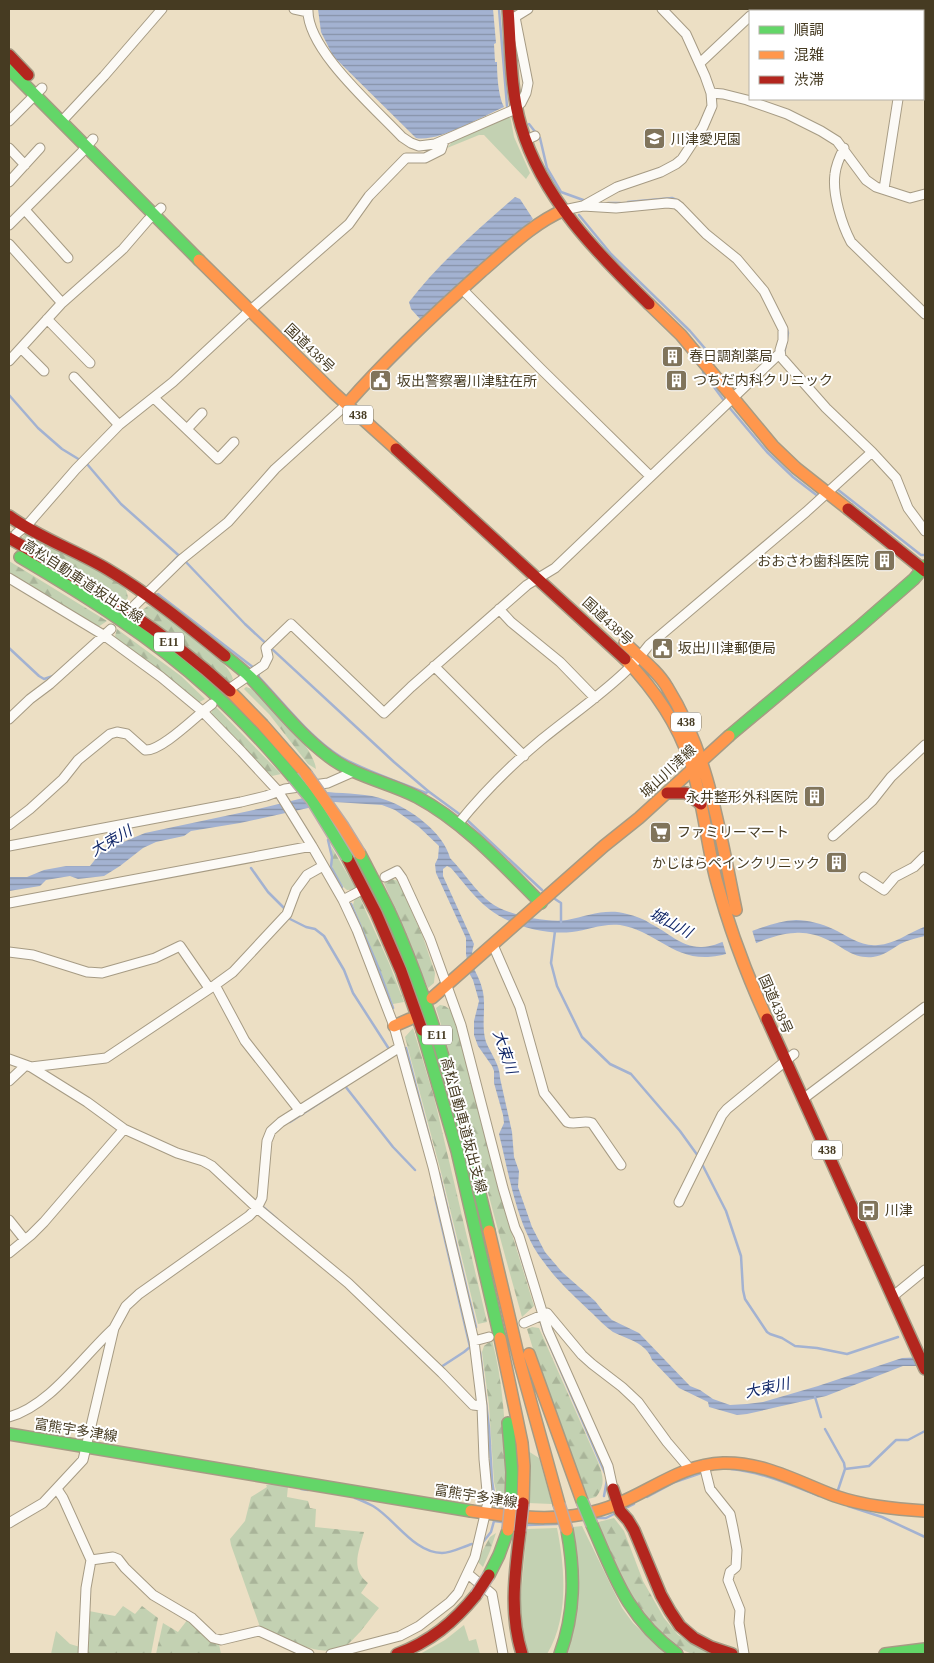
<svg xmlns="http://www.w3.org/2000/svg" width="934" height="1663" font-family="'Times New Roman','Noto Sans JP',serif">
	<defs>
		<pattern id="forest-firs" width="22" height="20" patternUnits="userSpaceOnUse" patternTransform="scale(1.25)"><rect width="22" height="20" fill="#c3d1b2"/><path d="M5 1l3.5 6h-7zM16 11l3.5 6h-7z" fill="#a9b499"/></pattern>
		<pattern id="water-rules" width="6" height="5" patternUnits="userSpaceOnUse" patternTransform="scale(1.25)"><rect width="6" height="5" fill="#a3b2d1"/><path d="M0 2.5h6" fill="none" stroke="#8792a9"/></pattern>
	</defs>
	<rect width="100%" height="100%" fill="#ecdfc4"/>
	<path fill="#c3d1b2" d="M510,115L514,137L530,173L526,179L484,135H479L447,148L452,142L460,137Z
		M528,1451L539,1458L552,1504L528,1503Z
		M582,1526L622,1608L633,1623L666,1654H565L573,1527Z
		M557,1528C565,1568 569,1618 547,1654H527L519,1617L527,1529Z
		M464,1625L469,1641L476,1639L480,1654H420L445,1640Z
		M56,1631L70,1644L80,1647V1654H51Z"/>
	<path fill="url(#forest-firs)" d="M26,534L116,580L126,590L128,597L126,601L22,537Z
		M9,561L107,621L98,627L94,625L9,574Z
		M148,606C165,611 231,662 233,679L230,682L141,611Z
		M117,629L181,676L205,699L198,703L117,639L115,636Z
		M246,687L252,689C271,707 313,744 316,769L308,764L269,714L244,689Z
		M215,706L281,774L272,776L266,771L213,718L211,713Z
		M331,846L356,889L347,890C341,885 331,870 332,862C332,856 332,852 331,846Z
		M392,879L398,881L423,937L435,973L434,983L428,988L384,883Z
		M357,896H359L389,963L404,1002L393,1004L353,905L354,901Z
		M440,1005C453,1006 455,1020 459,1030L508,1221L534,1306L522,1317C493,1214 467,1110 436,1008Z
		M413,1028L434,1097L487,1322L478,1324L442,1176L405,1037Z
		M532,1327L539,1328L598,1462C603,1476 606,1484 596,1497L588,1499L540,1372L527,1329Z
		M492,1340C506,1393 507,1450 505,1504L499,1503L494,1482L489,1405L482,1352L484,1346Z
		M273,1484L288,1486L287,1497L308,1501L310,1508L316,1509L315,1527L364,1532C359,1551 350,1569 368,1583L361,1593L379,1608C369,1620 360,1634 348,1644C327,1663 281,1637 260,1627L231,1545L230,1539L245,1521L251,1497L267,1487L266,1485Z
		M614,1518L624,1531L643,1581L664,1618L678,1635L713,1654H692L683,1650L667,1639L639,1612L595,1523Z
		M496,1533L490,1551L483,1567L477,1561L490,1537Z
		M123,1606L135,1614L142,1606L158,1618L151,1654H87L89,1611L115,1616Z
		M188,1619L211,1641L219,1644L221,1654H156L163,1623L178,1632Z"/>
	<path fill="url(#water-rules)" d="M318,9H493L496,43L494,44L495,62H497C497,74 498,96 504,107C483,116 437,143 416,138L333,56L321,32Z
		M515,197L520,199L533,219L421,320L411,309L409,302C439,263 477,230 515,197Z
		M328,792C347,794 368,793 386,800C410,808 444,833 450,858C464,872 475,891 491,903C507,915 548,923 567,920C588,916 606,908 627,914C636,916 644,919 651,924C668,932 682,948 702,947C711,947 719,943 728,940C749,933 773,921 796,920C808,920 823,924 833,929C848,936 861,947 878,945C895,944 908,933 924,927L925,924V936C917,938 908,940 900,944C892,949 883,956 873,957C853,959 843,947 828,940C818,935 806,932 795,933C765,934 738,956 708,957C673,959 653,930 620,925C603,923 588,930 572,932C545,935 511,926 489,909C475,898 463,882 451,868L447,866L443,869V876L474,944C467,968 479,971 483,992C486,1009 481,1026 486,1042C491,1054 500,1065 500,1078L512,1132L514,1157L519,1171L518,1187L532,1227L545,1252L562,1272L595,1301L603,1311L612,1320L639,1333L690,1386L700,1390L713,1399L730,1405L747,1404L763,1402L818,1386L902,1358L925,1357V1366H903L826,1396L747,1414L737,1415L709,1407L708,1402L679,1388L652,1360C647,1343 627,1339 613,1332C606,1327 599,1320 593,1314C575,1297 557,1281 543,1261C517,1228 509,1174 499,1134L504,1123L503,1115L494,1083V1071L492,1066L478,1046L474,1035V1021L479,1001L473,980L469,973L466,954V938L436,873L435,864L438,858L439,846L419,827L395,810L382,805L335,802L240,823L191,831L184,836L156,842L143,848L120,866L104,876L78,879L70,876L46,880L40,886L9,891V877H27L44,870L66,866H90L105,847L121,843L145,833L258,809Z"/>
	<path fill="#ecdfc4" d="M752,930L757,946L727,957L722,940Z"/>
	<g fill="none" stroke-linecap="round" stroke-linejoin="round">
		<path stroke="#a3b2d1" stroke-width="2.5" d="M499,9L507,106
			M529,124L540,138L547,168L561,192L586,201
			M628,202L672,198L679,201
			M608,203H620
			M579,215L611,254L690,331L714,359L711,362
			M784,354L788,333L786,326
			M385,371L411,345
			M703,372L725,402
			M9,395L38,428L62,449L80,460
			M728,406L767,452L793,477L819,497
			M87,464L121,504L185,561L245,624L394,762L428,791
			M837,489L921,555H925
			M168,567L179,555
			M158,594L254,668
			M9,648L39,676L44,679L53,676
			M258,672L259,677C284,703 310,738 341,757C367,772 398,781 426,793L428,791L462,816
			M466,819L542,890
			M328,840L332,857L331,867L342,887
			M251,868L268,892L286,910
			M555,899L561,903V922
			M351,904L376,962L393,1008
			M288,918L306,927L315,929L324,936L344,970L353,993L389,1049
			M555,931L551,963L557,986L582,1037L610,1064L631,1074L680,1131L698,1156
			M406,1048L436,1163
			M345,1086L393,1147L415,1170
			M290,1122L343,1088
			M702,1164L726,1211L741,1256L743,1290L745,1299L767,1332L770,1334L782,1338L795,1346L817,1348L847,1354L898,1337
			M439,1173L476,1327
			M435,1197L470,1347L464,1352L441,1367
			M262,1206L277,1219
			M516,1240L529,1283
			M540,1319L543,1330L605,1473
			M480,1352L489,1428L492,1481L496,1507
			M815,1397L821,1417
			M825,1429L844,1463L845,1469L838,1490
			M731,1469C762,1472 791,1485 819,1496
			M845,1469L869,1466L896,1440H908L925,1431
			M301,1489L308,1490
			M604,1496L607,1480
			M647,1497L675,1482L704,1472
			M355,1498C361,1500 367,1503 373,1506C395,1519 414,1553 442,1553C452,1553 462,1547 472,1544
			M848,1506L882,1517L925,1537
			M628,1507L634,1504
			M596,1518H606L614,1514
			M494,1521L502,1522
			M527,1525L557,1524
			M483,1542L491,1532L494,1521"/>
		<defs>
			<path id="street" d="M294,9L308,12
				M308,9C306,49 375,108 402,137L411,143L419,146L435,144L511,111L521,103L526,93L528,83L515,17H508
				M515,17L528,9
				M923,27L925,26
				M700,63L750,16
				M711,93L723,94L747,100L787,114L821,131L837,141L866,180L876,187L910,198L925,194
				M9,121L42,88
				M62,121L104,76L162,9
				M526,140L535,136
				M9,148L25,165
				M844,148C840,156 836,164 835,174C832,194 842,225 851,242L925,314
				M9,182L40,148
				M884,189L898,99
				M583,206L616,208L667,203L676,204L680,207L706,234L737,259L764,291L783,329V340L780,350L781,357L826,408L872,452L896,478L908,508L925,531
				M25,210L68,258
				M564,210L583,206L617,187L661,172L676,164L682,159L703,127L712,106L711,93L705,76L686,34L662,9
				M9,225L81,153L93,139
				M9,244L62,303
				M462,289L541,369L650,476
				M47,319L90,363
				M21,348L44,371
				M9,361L61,304L123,249L148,220L161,208
				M74,377L119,425
				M154,398L218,459L234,442
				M187,429L202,413
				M16,534L29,523L76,469L119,425L173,382L245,315L349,224L369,196L406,158H425L441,150L444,141
				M9,578L105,636L161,677L202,711L242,752L278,791L312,846L343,900L357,930L394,1026L433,1167L474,1341L482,1406L484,1459L488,1502L475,1557L458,1593L450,1602L419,1626L400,1636L331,1654
				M134,606L182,559L228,522L275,469L347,404
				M499,609L511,622L560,662L595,698
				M434,666L524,756
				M232,687L264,665L268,657L266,648L291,624L384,713L411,687L527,585L555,568L780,353
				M9,719L30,699L50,684L111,629
				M458,824C483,793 511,765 541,740C569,717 600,696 626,671C635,663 642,654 649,645L806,512L872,452
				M9,825L30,809L63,779L78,760L110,734L117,732L127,734L145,750C161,752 198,714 212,704
				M833,836L872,801L891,777L925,745
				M9,846L241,802L266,796L285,789L328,783L353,772
				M385,877L397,871L402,878L430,939L461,1025L503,1188L515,1228L519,1236L548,1331L608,1466L613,1489
				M864,877L884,890L895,877L914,867L925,856
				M343,900L358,892
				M9,903L312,846
				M493,945L520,1007L544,1093L567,1122C575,1125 584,1120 592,1123L621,1165
				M9,952L33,955L87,972L102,973L155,958L180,946L209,988
				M215,985L245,1041L300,1111
				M9,1059L31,1067L87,1102L124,1129L177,1153L203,1161L212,1166L257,1208L348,1283L442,1373L473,1405L482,1406
				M31,1067L106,1058L215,985L233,972L287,914L296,890L307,875L323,866
				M9,1081L26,1065
				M803,1099L925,1007
				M679,1202L722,1115L727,1109L794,1054
				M9,1220L25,1240
				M9,1253L31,1235L44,1222L124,1129
				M892,1297L925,1270
				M524,1323L547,1313L582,1355L592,1364L622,1387L638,1402L667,1442L690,1469
				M474,1341L489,1337
				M9,1417C50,1406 83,1356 114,1328
				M704,1465L710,1489L730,1514L733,1528L737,1550L736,1567L730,1572L728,1580L740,1610L739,1623L744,1654
				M57,1489L63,1498L91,1560L86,1588L83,1654
				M9,1523L43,1503L83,1460L114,1328L126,1306L139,1294L249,1216L257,1208L262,1198L267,1141L271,1131L281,1122L400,1047
				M91,1560L113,1557L118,1559L125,1568L153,1595L192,1618L213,1638L221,1640L259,1631L309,1654
				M468,1574L492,1594L503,1654"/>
			<path id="fast" d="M9,69L199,260
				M20,557C86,596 152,637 209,689C239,716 267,746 293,777
				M225,656C234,663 243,670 251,678C276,704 299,734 328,756C355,777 388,782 417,797C464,822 504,866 541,903
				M729,736L859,627L914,579L925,566
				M360,854C374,881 389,908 400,936C440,1031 465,1131 489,1231
				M422,1030L457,1151L500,1338
				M508,1423L512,1472L511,1502
				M9,1434L471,1511
				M592,1525C615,1578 628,1618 677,1654
				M489,1575L499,1555L508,1530
				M560,1654C575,1613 575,1573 567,1530
				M885,1654L925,1649"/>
			<path id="slow" d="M199,260L334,393L396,449
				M649,304L681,335L773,446L796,468L848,509
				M347,404C389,356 435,313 482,271C509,248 532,224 564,210
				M625,643C639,657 657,670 667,687C709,754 720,834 736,910
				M625,659C653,688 677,722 690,761C703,799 706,840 716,879C729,928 746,973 767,1019
				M230,691L263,725L306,774
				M432,998L604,846L639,818L729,736
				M394,1026L410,1019
				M489,1231L520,1363L559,1504
				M500,1338L522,1443L524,1466L523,1503
				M529,1354L582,1501
				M471,1511C520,1518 570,1524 617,1504C652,1490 683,1464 723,1463C764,1462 798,1482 835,1496C864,1506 895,1509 925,1511"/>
			<path id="jam" d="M508,9C511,47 510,89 521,126C542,198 597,253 649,304
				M9,55L28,75
				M396,449L625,659
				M848,509L925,571
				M9,516C39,538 75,550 107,569C149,594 187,625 225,656
				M9,538C87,583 163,630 230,691
				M667,793H686L701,804
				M347,857L376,913L401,971L422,1030
				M767,1019L925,1369
				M613,1489L620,1511L628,1520L634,1530L661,1595L670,1611L680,1626L694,1638L711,1647L732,1654
				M520,1531C515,1573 509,1613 522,1654
				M397,1654C430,1642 454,1622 476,1595"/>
		</defs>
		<use href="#street" stroke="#a69b84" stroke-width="11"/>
		<use href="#fast" stroke="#a69b84" stroke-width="14"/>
		<use href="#slow" stroke="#a69b84" stroke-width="14"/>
		<use href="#jam" stroke="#a69b84" stroke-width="14"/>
		<use href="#street" stroke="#fcfaf6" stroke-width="9"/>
		<use href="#fast" stroke="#63d668" stroke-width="11"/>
		<use href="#slow" stroke="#ff974d" stroke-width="11"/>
		<use href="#jam" stroke="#b3261e" stroke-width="11"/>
		<defs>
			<path id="fast-bridge" d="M293,777L312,800L347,857
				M582,1501L592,1525"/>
			<path id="slow-bridge" d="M306,774L342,825L360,854
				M559,1504L567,1530
				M508,1530L511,1502"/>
			<path id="jam-bridge" d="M520,1531L523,1503
				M476,1595L489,1575"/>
		</defs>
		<use href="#fast-bridge" stroke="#baaba6" stroke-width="14" stroke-linecap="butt"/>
		<use href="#slow-bridge" stroke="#baaba6" stroke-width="14" stroke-linecap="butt"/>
		<use href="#jam-bridge" stroke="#baaba6" stroke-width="14" stroke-linecap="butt"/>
		<use href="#fast-bridge" stroke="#63d668" stroke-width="11"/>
		<use href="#slow-bridge" stroke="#ff974d" stroke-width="11"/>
		<use href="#jam-bridge" stroke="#b3261e" stroke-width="11"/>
	</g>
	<defs>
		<symbol id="school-square" viewBox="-11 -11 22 22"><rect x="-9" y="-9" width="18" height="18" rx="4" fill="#80745b" stroke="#fff"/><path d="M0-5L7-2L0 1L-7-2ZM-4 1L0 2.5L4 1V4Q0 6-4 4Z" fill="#fff"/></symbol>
		<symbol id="building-square" viewBox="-11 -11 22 22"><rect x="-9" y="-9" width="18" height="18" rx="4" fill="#80745b" stroke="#fff"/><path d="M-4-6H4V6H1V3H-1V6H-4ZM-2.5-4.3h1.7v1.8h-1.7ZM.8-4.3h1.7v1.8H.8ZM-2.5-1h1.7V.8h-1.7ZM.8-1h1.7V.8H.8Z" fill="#fff"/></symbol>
		<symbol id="civic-square" viewBox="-11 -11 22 22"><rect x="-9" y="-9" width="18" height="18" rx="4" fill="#80745b" stroke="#fff"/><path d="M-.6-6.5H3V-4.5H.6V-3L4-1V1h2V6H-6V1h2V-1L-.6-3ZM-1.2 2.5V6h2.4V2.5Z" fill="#fff"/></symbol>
		<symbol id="supermarket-square" viewBox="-11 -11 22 22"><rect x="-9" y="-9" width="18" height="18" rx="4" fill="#80745b" stroke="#fff"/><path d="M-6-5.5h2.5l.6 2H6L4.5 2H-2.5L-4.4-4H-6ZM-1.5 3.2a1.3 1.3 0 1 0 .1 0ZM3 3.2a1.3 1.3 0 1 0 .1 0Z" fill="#fff"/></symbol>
		<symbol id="bus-square" viewBox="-11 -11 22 22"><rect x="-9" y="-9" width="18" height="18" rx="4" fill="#80745b" stroke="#fff"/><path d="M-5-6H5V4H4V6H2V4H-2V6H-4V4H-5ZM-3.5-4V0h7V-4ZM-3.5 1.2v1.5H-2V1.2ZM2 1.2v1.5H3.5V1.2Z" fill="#fff"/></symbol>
	</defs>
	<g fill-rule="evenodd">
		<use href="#school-square" x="642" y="126" width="25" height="25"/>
		<use href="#building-square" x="660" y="344" width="25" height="25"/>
		<use href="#building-square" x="664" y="368" width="25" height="25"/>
		<use href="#civic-square" x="368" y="368" width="25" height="25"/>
		<use href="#building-square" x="872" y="548" width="25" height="25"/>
		<use href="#civic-square" x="650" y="636" width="25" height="25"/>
		<use href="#building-square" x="802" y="784" width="25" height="25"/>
		<use href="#supermarket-square" x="648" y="820" width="25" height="25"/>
		<use href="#building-square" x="824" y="850" width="25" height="25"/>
		<use href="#bus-square" x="856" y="1198" width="25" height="25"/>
	</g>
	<g text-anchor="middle" stroke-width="4" stroke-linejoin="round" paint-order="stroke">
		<g fill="#fff" stroke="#7e7664" stroke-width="1">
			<rect x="343" y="405.5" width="30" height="19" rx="4"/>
			<rect x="154" y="632.5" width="30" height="19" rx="4"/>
			<rect x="671" y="712.5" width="30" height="19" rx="4"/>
			<rect x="422" y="1025.5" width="30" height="19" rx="4"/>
			<rect x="812" y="1140.5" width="30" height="19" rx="4"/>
		</g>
		<g font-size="12" font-weight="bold" fill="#463b22">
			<text x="358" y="419">438</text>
			<text x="169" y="646">E11</text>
			<text x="686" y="726">438</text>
			<text x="437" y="1039">E11</text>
			<text x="827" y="1154">438</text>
		</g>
		<g font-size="14" fill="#463b22" stroke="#fff" text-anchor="start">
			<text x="671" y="144">川津愛児園</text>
			<text x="689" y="361">春日調剤薬局</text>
			<text x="693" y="385">つちだ内科クリニック</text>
			<text x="397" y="386">坂出警察署川津駐在所</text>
			<text x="869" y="566" text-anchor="end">おおさわ歯科医院</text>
			<text x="678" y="653">坂出川津郵便局</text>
			<text x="798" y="802" text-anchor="end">永井整形外科医院</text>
			<text x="677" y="837">ファミリーマート</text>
			<text x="820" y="868" text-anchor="end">かじはらペインクリニック</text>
			<text x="885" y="1215">川津</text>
		</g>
		<g font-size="14" fill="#463b22" stroke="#fff">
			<text transform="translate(310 348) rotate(44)" y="5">国道438号</text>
			<text transform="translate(83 581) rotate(33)" y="5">高松自動車道坂出支線</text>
			<text transform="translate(608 621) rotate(43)" y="5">国道438号</text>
			<text transform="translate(668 771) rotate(-43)" y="5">城山川津線</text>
			<text transform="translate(776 1004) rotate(66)" y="5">国道438号</text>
			<text transform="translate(464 1125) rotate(75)" y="5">高松自動車道坂出支線</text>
			<text transform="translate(76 1430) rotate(9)" y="5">富熊宇多津線</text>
			<text transform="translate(476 1496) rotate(9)" y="5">富熊宇多津線</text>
		</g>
		<g font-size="15" font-style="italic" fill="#122869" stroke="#fff">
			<text transform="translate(111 841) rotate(-30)" y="5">大束川</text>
			<text transform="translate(671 923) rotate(28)" y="5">城山川</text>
			<text transform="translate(505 1052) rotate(71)" y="5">大束川</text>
			<text transform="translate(767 1388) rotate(-12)" y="5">大束川</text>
		</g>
	</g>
	<rect width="934" height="1663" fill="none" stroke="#463b22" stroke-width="20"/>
	<rect x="749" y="10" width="175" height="90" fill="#ffffff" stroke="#b5b1a7"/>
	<rect x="759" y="26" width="25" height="8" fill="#63d668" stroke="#b5b1a7"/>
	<text x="794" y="35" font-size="15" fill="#463b22">順調</text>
	<rect x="759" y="51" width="25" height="8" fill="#ff974d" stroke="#b5b1a7"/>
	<text x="794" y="60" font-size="15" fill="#463b22">混雑</text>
	<rect x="759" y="76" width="25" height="8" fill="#b3261e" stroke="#b5b1a7"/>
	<text x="794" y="85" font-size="15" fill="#463b22">渋滞</text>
</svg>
